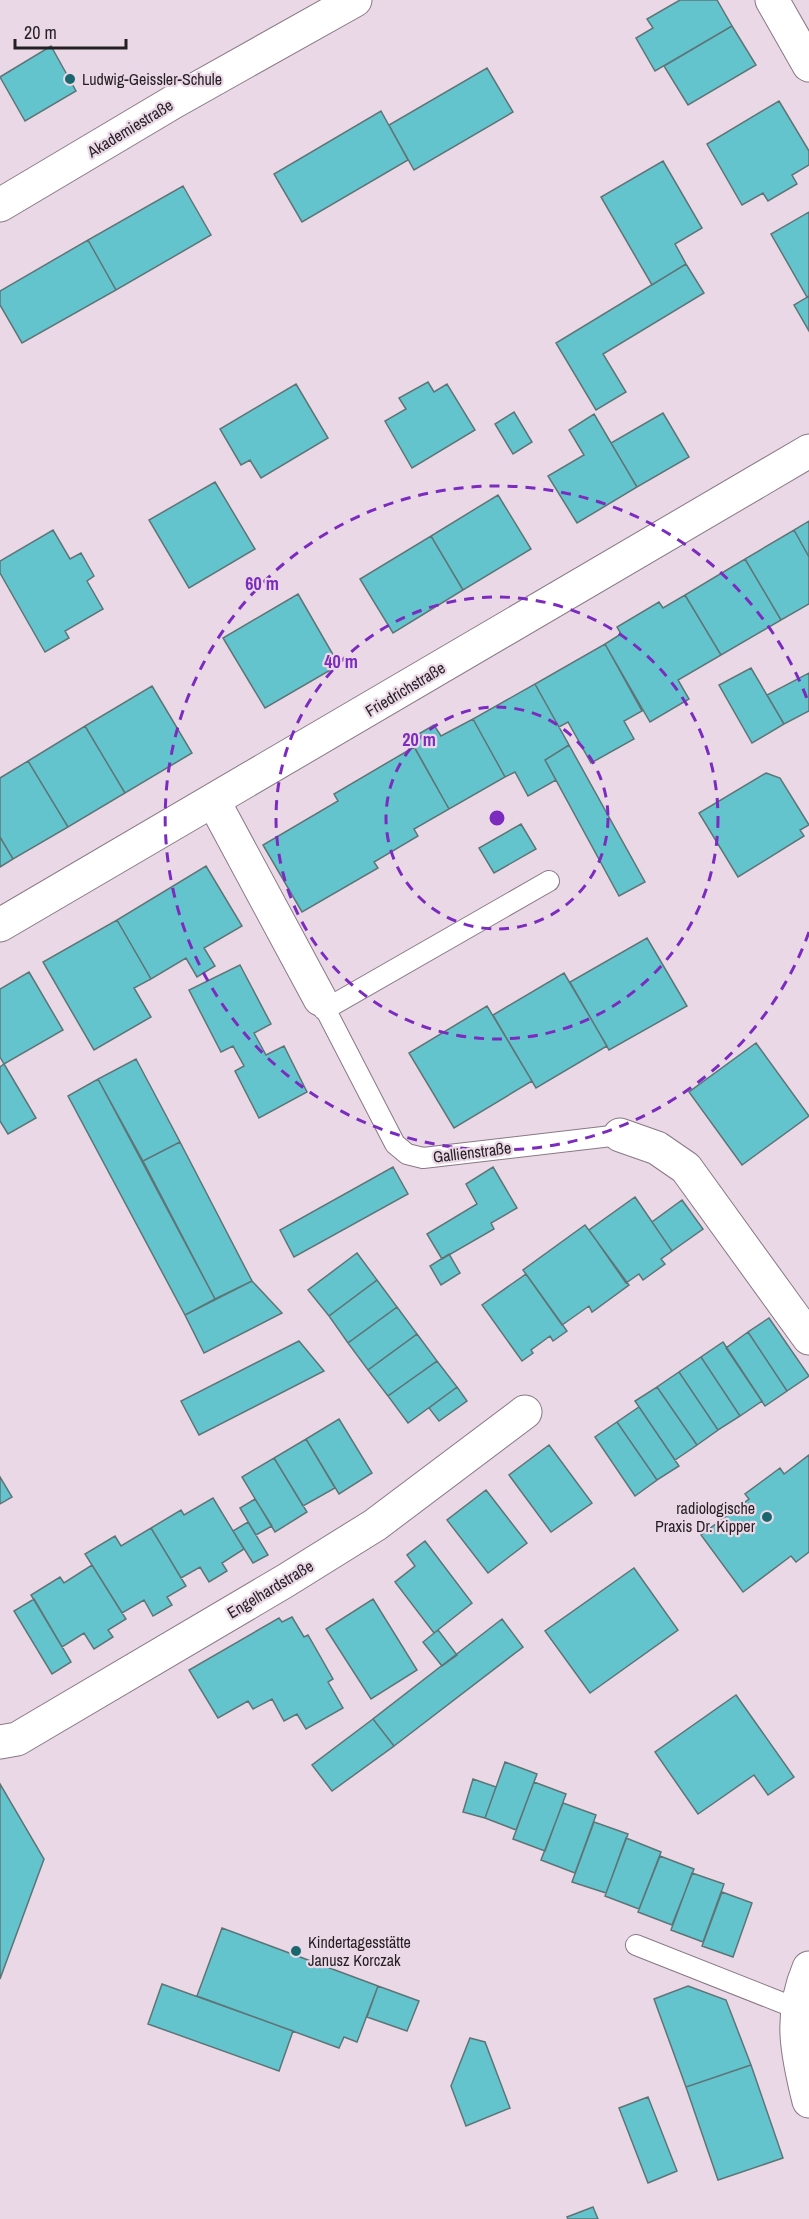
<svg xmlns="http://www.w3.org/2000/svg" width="809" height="2219" font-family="'Archivo Narrow',sans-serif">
	<rect width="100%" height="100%" fill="#ead8e6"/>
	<path fill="#64c4ce" stroke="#5d7577" stroke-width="1.5" d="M680,0H717L732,26L655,71L636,38L653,28L647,19Z
		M732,26L756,65L688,105L664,66Z
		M51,46L76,91L25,121L0,77Z
		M487,68L513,112L414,170L389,125Z
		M779,101L809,151V165L792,175L797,184L768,201L763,193L742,205L707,144Z
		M381,111L408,160L302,222L274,174Z
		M663,161L702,228L675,244L686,264L652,285L601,197Z
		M183,186L211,235L116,290L88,240Z
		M809,212V296L807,297L771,234Z
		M88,240L116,290L22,343L0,305V291Z
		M686,264L704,293L603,354L626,392L596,410L556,343Z
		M809,296V331L794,305Z
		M428,382L434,392L447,384L475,430L412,468L385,421L406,409L399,398Z
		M296,384L328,438L261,478L250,460L241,465L220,429Z
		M514,412L532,442L513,454L495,424Z
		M663,413L689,457L637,487L611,443Z
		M594,414L637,487L577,523L548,476L584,455L569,430Z
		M215,482L255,549L189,588L149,520Z
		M498,495L531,549L463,590L431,536Z
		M809,521V557L794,530Z
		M53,530L70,559L81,553L94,576L87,581L103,609L65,631L69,638L45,652L0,573V561Z
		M794,530L809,557V604L781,620L745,559Z
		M431,536L463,590L393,633L360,579Z
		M745,559L781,620L721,655L685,595Z
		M298,594L339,665L265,708L223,638Z
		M685,595L721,655L678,680L689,699L650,722L605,644L621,634L617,627L659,602L663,608Z
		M605,644L642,711L624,721L634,739L591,763L568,722L559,727L535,684Z
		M751,668L784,724L752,743L719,685Z
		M809,673V711L784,724L767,695Z
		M535,684L569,745L545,760L556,780L528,796L515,772L505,777L473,719Z
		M152,686L192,753L125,793L85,726Z
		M473,719L505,777L449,809L410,739L434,725L441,736Z
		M85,726L125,793L68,827L28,761Z
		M569,745L645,882L619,896L545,760Z
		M414,747L449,809L414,829L418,836L374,862L378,868L302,912L263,845L338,801L334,794Z
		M28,761L68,827L13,859L0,837V778Z
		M766,773L780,778L809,825L800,830L804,836L738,877L699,813Z
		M521,824L536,849L494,873L479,848Z
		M0,837L13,859L0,867Z
		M206,866L242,926L204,948L215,966L197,977L186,958L151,979L117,920Z
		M117,920L151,979L134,988L151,1017L94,1050L43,962Z
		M647,938L687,1006L609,1050L570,982Z
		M240,965L271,1024L254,1033L266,1055L284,1046L307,1092L259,1118L235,1071L244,1066L233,1046L221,1052L189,990Z
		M29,972L63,1030L4,1064L0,1057V989Z
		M564,973L607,1046L536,1088L493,1015Z
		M487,1006L532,1081L454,1128L409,1053Z
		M756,1043L809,1116L742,1165L689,1092Z
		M136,1059L180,1142L143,1161L98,1079Z
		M4,1064L36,1118L8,1134L0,1121V1067Z
		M98,1079L215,1299L185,1315L68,1096Z
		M180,1142L252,1281L215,1299L143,1161Z
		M393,1167L408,1194L294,1257L280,1230Z
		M493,1167L517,1208L491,1223L494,1229L442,1259L427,1234L477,1204L466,1184Z
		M635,1197L672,1251L661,1259L665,1264L643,1280L639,1274L626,1283L589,1230Z
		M682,1200L703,1229L672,1251L652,1222Z
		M585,1225L629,1285L592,1312L589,1306L562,1325L523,1270Z
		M357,1253L377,1280L329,1316L308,1290Z
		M449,1254L460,1273L441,1285L430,1266Z
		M526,1274L567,1331L553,1341L550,1336L531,1350L533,1353L522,1361L482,1305Z
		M377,1280L397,1307L348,1343L329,1316Z
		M252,1281L282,1313L204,1353L185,1315Z
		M397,1307L417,1334L368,1370L348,1343Z
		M769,1318L809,1376L787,1391L748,1332Z
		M748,1332L787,1391L765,1406L726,1348Z
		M417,1334L437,1361L388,1396L368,1370Z
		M299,1341L324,1371L199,1435L181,1401Z
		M723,1342L762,1401L740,1416L701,1357Z
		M701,1357L740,1416L718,1430L679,1372Z
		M437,1361L457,1387L408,1423L388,1396Z
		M679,1372L718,1430L697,1445L657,1387Z
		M457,1387L467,1401L439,1421L429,1408Z
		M657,1387L697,1445L675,1460L635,1401Z
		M639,1407L679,1466L657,1480L617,1422Z
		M339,1419L372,1473L339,1494L306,1439Z
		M617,1422L657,1480L635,1496L595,1437Z
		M306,1439L335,1488L303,1506L274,1458Z
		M549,1445L592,1503L551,1532L509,1475Z
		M809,1455V1552L796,1562L791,1556L743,1592L701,1535L749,1499L745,1494L780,1468L784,1474Z
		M274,1458L307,1512L275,1532L242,1477Z
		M0,1477L12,1497L0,1504Z
		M486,1490L527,1543L488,1573L447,1520Z
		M213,1498L244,1549L222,1563L227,1571L209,1582L200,1567L181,1578L151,1528L181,1510L184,1515Z
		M255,1499L272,1526L256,1535L240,1508Z
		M248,1522L268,1555L253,1563L233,1531Z
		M151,1528L186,1586L167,1597L172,1605L153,1616L144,1600L122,1613L85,1554L115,1536L121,1546Z
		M425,1541L472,1603L434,1633L395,1582L415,1566L407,1555Z
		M92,1565L126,1619L108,1630L113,1637L94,1649L84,1633L62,1647L31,1595L60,1577L64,1583Z
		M634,1568L678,1630L590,1693L545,1631Z
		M34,1599L71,1662L52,1674L14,1611Z
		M373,1599L417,1670L371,1699L326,1629Z
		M292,1617L304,1637L308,1635L333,1679L328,1682L343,1708L306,1729L297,1714L284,1721L272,1699L253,1709L248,1701L218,1718L189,1670L279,1618L282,1622Z
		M502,1619L523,1647L394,1746L373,1719Z
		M438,1630L457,1655L442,1666L423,1642Z
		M736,1695L794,1777L768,1795L754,1775L698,1814L655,1752Z
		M373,1719L394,1746L332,1791L312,1765Z
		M505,1762L537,1774L516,1830L485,1818Z
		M473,1779L496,1787L485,1818L463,1812Z
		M534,1782L566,1794L545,1851L513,1839Z
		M0,1784L44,1859L0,1979Z
		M563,1803L596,1815L575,1873L541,1860Z
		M594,1822L628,1834L606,1893L572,1882Z
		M626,1838L661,1852L639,1909L605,1896Z
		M660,1856L694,1869L672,1925L638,1912Z
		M692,1873L724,1884L703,1942L671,1930Z
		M722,1892L752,1903L733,1957L702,1946Z
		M222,1928L378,1986L357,2042L344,2037L339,2048L197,1996Z
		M162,1984L293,2031L279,2071L148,2024Z
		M378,1986L419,2001L407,2031L367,2017Z
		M688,1986L726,2000L751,2065L686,2087L654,1999Z
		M470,2038L485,2042L510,2108L466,2126L451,2086Z
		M751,2065L783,2158L718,2180L686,2087Z
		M648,2097L677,2171L648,2183L619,2108Z
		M593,2207L598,2219H568L567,2217Z"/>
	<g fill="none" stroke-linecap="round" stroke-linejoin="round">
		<defs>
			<path id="service" d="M320,999L395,1144L407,1154L423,1158L620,1135
				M324,1010L549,881
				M636,1945L798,2009"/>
			<path id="minor" d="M772,0L809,65
				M0,205L175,101L355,0
				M214,802L320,999
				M0,925L809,451
				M620,1135L657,1148L686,1168L809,1338
				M0,1742L17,1739L285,1581L375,1525L525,1412
				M809,1968C789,2015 797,2053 809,2101"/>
		</defs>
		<use href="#service" stroke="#897885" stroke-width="22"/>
		<use href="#minor" stroke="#897885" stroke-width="35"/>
		<use href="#service" stroke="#fff" stroke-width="20"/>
		<use href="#minor" stroke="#fff" stroke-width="33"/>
	</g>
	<g fill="none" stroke="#7b2cbf" stroke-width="3" stroke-dasharray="10 8">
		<circle cx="497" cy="818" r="111"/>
		<circle cx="497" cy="818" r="221"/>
		<path d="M809 932A332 332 0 1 1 809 704"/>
	</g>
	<g fill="#1a676e" stroke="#ead8e6" stroke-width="2">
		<circle cx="70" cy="79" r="6"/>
		<circle cx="767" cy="1517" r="6"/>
		<circle cx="296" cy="1951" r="6"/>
	</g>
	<g text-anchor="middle" stroke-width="4.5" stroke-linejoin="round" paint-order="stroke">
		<g font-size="16" fill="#251f24" stroke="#ead8e6" text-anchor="start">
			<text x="82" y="85">Ludwig-Geissler-Schule</text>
			<text x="755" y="1514" text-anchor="end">radiologische<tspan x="755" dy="18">Praxis Dr. Kipper</tspan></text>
			<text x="308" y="1948">Kindertagesstätte<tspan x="308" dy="18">Janusz Korczak</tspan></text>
		</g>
		<g font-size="16" fill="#251f24" stroke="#ead8e6">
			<text transform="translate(130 128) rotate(-31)" y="6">Akademiestraße</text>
			<text transform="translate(405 689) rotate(-31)" y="6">Friedrichstraße</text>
			<text transform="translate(472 1152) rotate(-7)" y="6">Gallienstraße</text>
			<text transform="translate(270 1589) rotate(-31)" y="6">Engelhardstraße</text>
		</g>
	</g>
	<circle cx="497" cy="818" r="9" fill="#7b2cbf" stroke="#ead8e6" stroke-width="3"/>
	<g font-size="18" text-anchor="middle" font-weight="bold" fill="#7b2cbf" stroke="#ead8e6" stroke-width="4.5" stroke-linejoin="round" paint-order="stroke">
		<text x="262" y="590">60 m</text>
		<text x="341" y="668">40 m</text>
		<text x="419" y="746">20 m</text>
	</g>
	<path d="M15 39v9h111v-9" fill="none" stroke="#251f24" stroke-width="3"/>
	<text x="24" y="39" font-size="18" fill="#251f24" stroke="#ead8e6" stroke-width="4.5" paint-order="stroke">20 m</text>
</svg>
